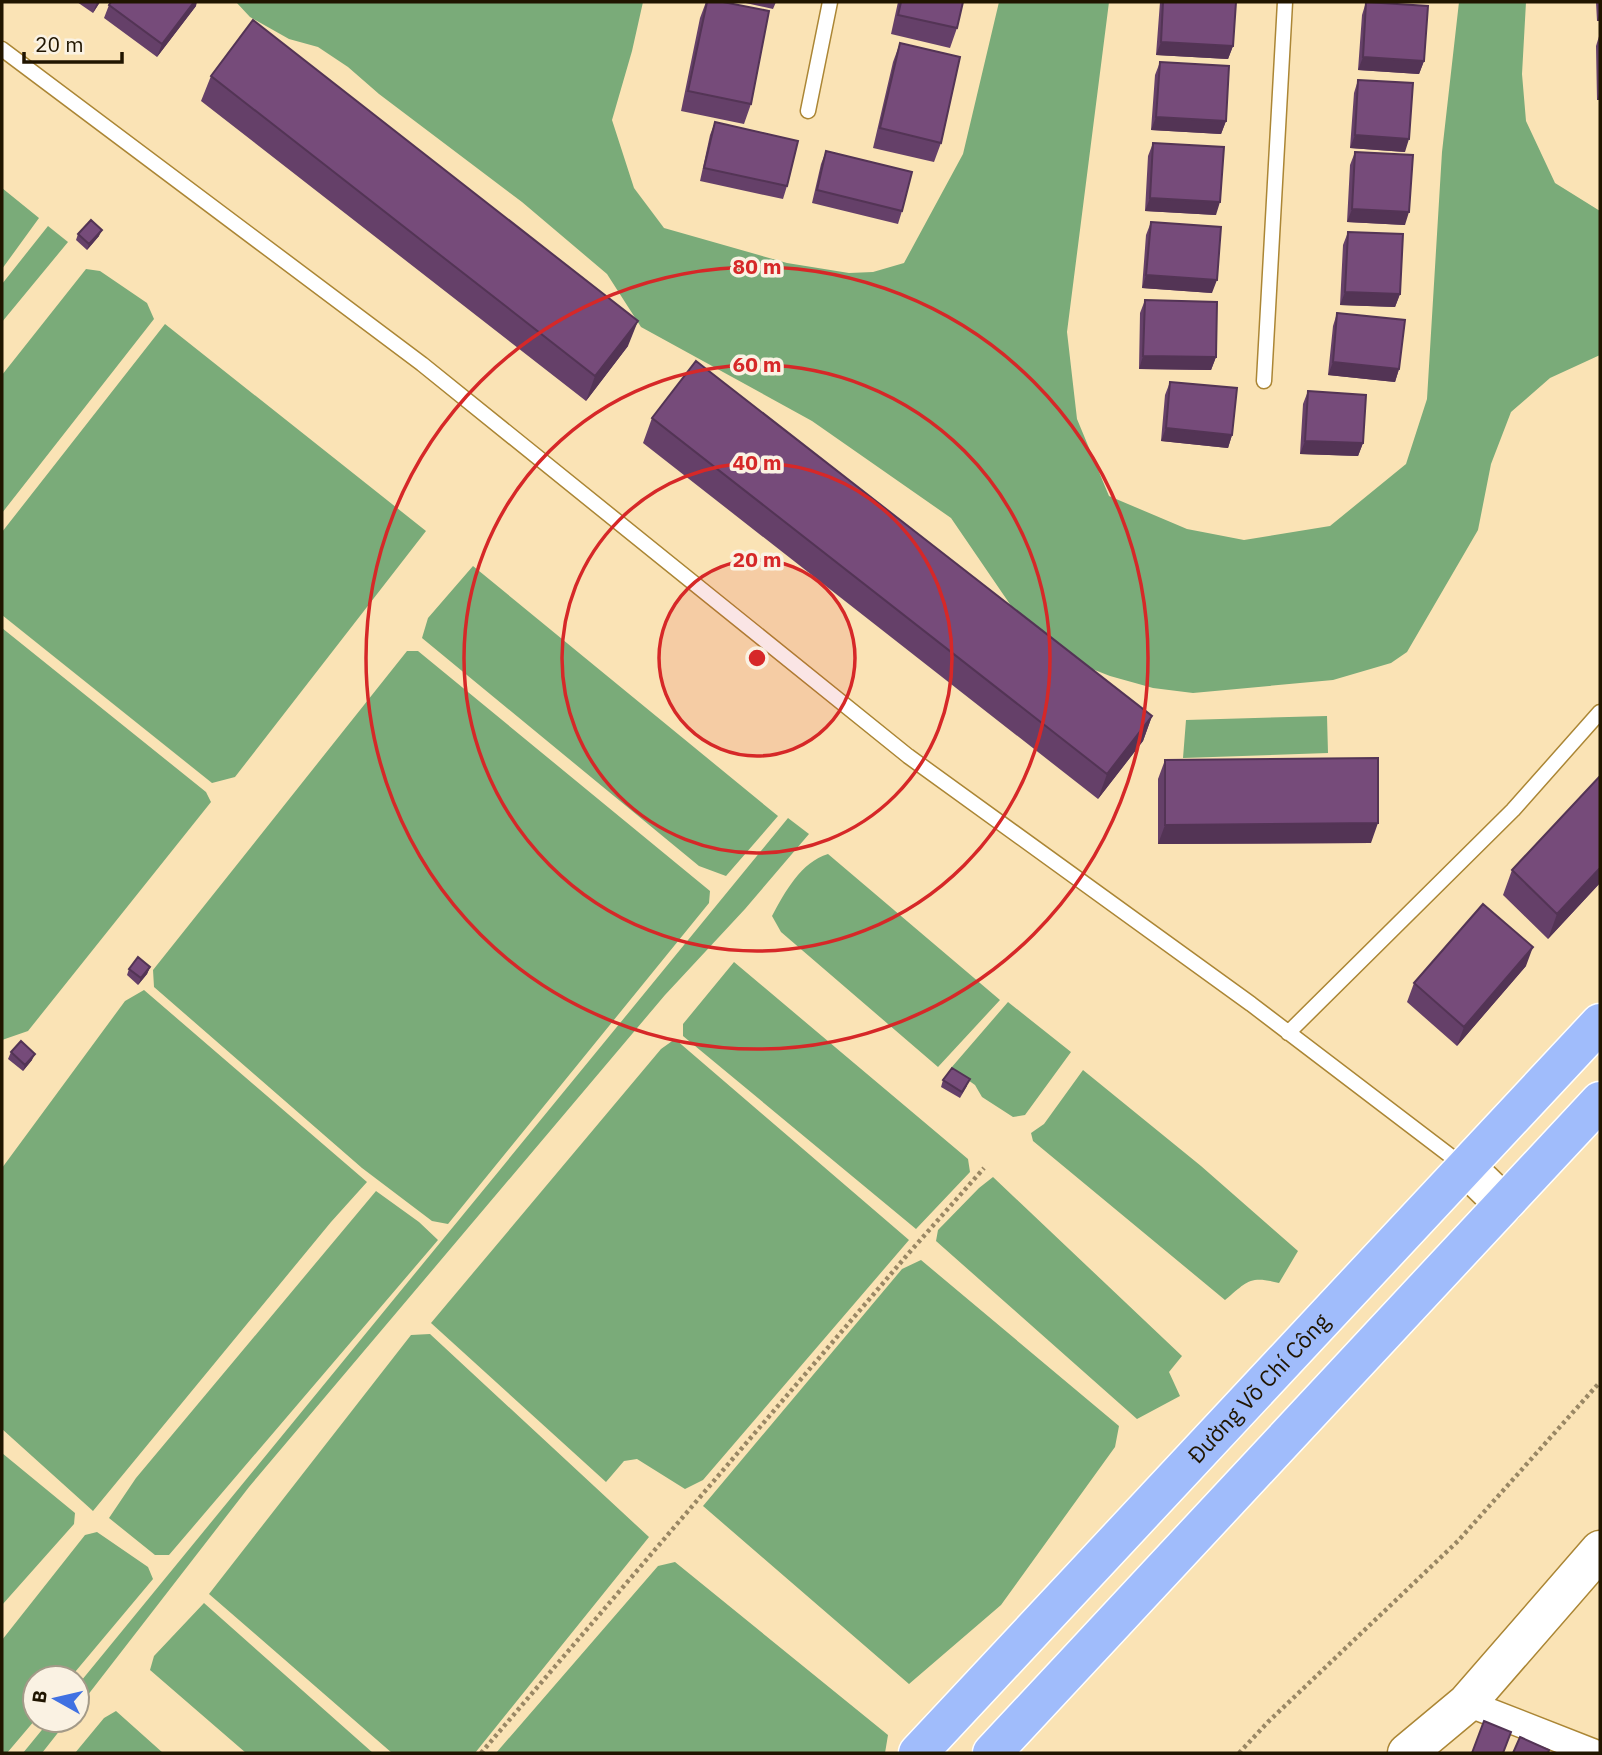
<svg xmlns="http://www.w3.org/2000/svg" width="1602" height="1755" font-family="'IBM Plex Sans',sans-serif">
	<rect width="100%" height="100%" fill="#fae3b5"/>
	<path fill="#7aab79" d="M236,2H643L632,51L612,120L634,188L664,228L787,263L849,273L873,272L904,263L963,154L999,2H1109L1067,332L1077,419L1109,496L1187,529L1244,540L1330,526L1406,464L1427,399L1442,152L1459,2H1526L1522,74L1526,121L1555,183L1600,211V355L1550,378L1511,412L1491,464L1478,530L1407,652L1391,663L1333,680L1193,693L1153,688L1110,676L1087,667L1018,616L951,518L812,421L641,327L607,274L522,202L379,94L348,67L318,47L289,39L250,17Z
		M2,188L39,218L2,269Z
		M48,226L68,242L2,322V284Z
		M86,269L100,271L147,303L154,319L2,513V375Z
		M165,324L426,531L235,777L212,783L2,615V532Z
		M473,566L778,816L726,876L699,866L422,638L428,618Z
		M2,628L206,792L211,802L28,1031L2,1040Z
		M407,651H418L710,891L709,903L448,1224L432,1221L362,1168L154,987L153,970Z
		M1327,716L1328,753L1183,758L1186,720Z
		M788,818L809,834L745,909L665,995L249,1487L77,1709V1686Z
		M828,854L1000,1000L938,1067L781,932L772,916C785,892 801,862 828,854Z
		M734,962L968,1159L970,1172L916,1229L683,1036V1024Z
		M144,990L367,1182L331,1222L93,1511L2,1429V1168L125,1001Z
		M1008,1002L1071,1052L1025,1115L1013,1117L982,1097L975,1085L951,1068Z
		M675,1039L909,1240L703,1480L685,1489L637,1459L624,1461L606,1482L431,1323L661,1049Z
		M1083,1070L1201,1166L1298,1251L1279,1283C1249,1275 1247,1282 1225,1300L1033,1141L1031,1133L1044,1124Z
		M993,1177L1182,1356L1169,1372L1180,1396L1137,1419L936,1241L938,1230L979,1188Z
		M376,1191L419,1222L438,1240L169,1555H155L109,1518L136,1478Z
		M921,1260L1119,1426L1115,1447L1001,1605L909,1684L703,1506L902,1269Z
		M430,1334L649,1537L475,1753H392L209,1594L411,1335Z
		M2,1453L75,1513L74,1524L2,1605Z
		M97,1532L148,1567L153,1579L70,1678H35V1720L7,1753H2V1640L85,1535Z
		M675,1562L888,1735L885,1753H496L658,1566Z
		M204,1603L373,1753H246L150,1670L154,1656Z
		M116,1711L163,1753H75L104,1718Z
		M50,1720H68L42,1753H23Z"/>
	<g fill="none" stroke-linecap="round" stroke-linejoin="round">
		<defs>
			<path id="lane" d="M2,49L422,364L908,756L1251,1004L1465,1167
				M808,111L830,2
				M1264,381L1285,2
				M1288,1033L1513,810L1600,712"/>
			<path id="street" d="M1467,1703L1595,1753"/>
			<path id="secondary" d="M1466,1167L1504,1204
				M1407,1753L1467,1703L1600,1550"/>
			<g id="primary">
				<path id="s1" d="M918,1753L1600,1023"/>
				<path d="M992,1753L1600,1101"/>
			</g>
		</defs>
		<use href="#lane" stroke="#ab8635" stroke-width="17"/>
		<use href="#street" stroke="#ab8635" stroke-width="29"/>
		<use href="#secondary" stroke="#ab8635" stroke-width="41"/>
		<use href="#primary" stroke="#fff" stroke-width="41"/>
		<path stroke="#998764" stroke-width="4.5" stroke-dasharray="3.5 3.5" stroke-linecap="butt" d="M481,1753L908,1254L984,1168
			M1239,1753L1268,1722L1458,1541L1600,1382"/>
		<use href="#lane" stroke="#fff" stroke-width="14"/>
		<use href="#street" stroke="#fff" stroke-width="26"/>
		<use href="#secondary" stroke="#fff" stroke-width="38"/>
		<use href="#primary" stroke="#a0bcfb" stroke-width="38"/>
	</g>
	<path fill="#654069" d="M77,2H100L93,13Z
		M706,2L751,104L744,124L681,111L700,18Z
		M741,2H776L773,9Z
		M898,2H963L957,28L950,48L891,34Z
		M1160,2H1236L1233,46L1228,59L1156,55Z
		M1366,2L1424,61L1419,74L1358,70L1362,15Z
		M1596,2H1600V21H1597Z
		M109,5L196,6L157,57L104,18Z
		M1600,33V100H1597L1596,46Z
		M900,43L941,143L934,162L873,148L893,62Z
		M1160,62L1226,121L1221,134L1151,130L1155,75Z
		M211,76L628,346L586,401L201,101Z
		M1358,80L1405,152L1350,148L1354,93Z
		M715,122L787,186L783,199L700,181L710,135Z
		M1153,143L1216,215L1145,211L1148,156Z
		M826,151L902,211L898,224L812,203L821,164Z
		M1355,152L1405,225L1347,222L1350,165Z
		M1151,222L1212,293L1142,288L1146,235Z
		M1348,232L1400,294L1395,307L1340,305L1343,245Z
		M78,234L99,236L87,250L76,240Z
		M1145,300L1216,357L1211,370L1139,369L1140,313Z
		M1337,313L1399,369L1395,382L1328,375L1333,326Z
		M1170,382L1232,435L1228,448L1161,441L1165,395Z
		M1308,391L1363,443L1358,456L1300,454L1303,404Z
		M652,418L1152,716L1143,741L1098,799L643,443Z
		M1165,760L1371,843L1158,844V779Z
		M1600,776V883L1548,939L1503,895L1512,870Z
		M1526,966L1457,1046L1407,1002L1414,983Z
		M150,967L147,974L138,985L127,975L129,969Z
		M11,1052L32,1060L23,1071L8,1059Z
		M943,1080L967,1086L960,1098L941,1087Z"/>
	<path fill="#533455" d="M97,2H100L93,13Z
		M194,2H197L196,6L157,57L162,44Z
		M1600,10V21H1597Z
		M1161,42L1233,46L1228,59L1156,55Z
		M1363,57L1424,61L1419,74L1358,70Z
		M1600,91V100H1597Z
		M1156,117L1226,121L1221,134L1151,130Z
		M1355,135L1409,139L1405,152L1350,148Z
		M1150,198L1220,202L1216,215L1145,211Z
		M1352,209L1409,212L1405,225L1347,222Z
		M102,230L99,236L87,250L89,244Z
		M1146,275L1217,280L1212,293L1142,288Z
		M1345,292L1400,294L1395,307L1340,305Z
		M638,321L628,346L586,401L595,376Z
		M1143,356L1216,357L1211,370L1139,369Z
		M1333,362L1399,369L1395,382L1328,375Z
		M1166,428L1232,435L1228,448L1161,441Z
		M1305,441L1363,443L1358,456L1300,454Z
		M1152,716L1143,741L1098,799L1107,774Z
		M1378,823L1371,843L1158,844L1165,825Z
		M1600,868V883L1548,939L1557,914Z
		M1533,947L1526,966L1457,1046L1464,1027Z
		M150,967L147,974L138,985L141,978Z
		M35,1054L32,1060L23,1071L25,1065Z"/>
	<path fill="#764b7a" stroke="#533455" stroke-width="2" d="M111,2H194L162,44L109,5Z
		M707,2H723L769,11L751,104L688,91Z
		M901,2H963L957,28L898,15Z
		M1163,2H1236L1233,46L1161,42Z
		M1366,2L1428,6L1424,61L1363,57Z
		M253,20L638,321L595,376L211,76Z
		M900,43L960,57L941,143L880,128Z
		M1160,62L1229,66L1226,121L1156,117Z
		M1358,80L1413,83L1409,139L1355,135Z
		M715,122L798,141L787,186L704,168Z
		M1153,143L1224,147L1220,202L1150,198Z
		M826,151L912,172L902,211L817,190Z
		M1355,152L1413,155L1409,212L1352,209Z
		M91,220L102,230L89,244L78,234Z
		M1151,222L1221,227L1217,280L1146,275Z
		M1348,232L1403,234L1400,294L1345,292Z
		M1145,300L1217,302L1216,357L1143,356Z
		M1337,313L1405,320L1399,369L1333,362Z
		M696,361L1152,716L1107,774L652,418Z
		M1170,382L1237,388L1232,435L1166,428Z
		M1308,391L1366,395L1363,443L1305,441Z
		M1378,758V823L1165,825V760Z
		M1600,776V868L1557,914L1512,870Z
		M1483,904L1533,947L1464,1027L1414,983Z
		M138,957L150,967L141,978L129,969Z
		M21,1041L35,1054L25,1065L11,1052Z
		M952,1068L970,1079L962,1092L943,1080Z
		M1484,1721L1511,1732L1503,1753H1472Z
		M1520,1737L1549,1750L1548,1753H1513Z"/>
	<circle cx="757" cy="658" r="98" fill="#d62828" fill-opacity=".12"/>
	<g fill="none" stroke="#d62828" stroke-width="3.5">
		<circle cx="757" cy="658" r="98"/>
		<circle cx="757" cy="658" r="195"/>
		<circle cx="757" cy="658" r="293"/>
		<circle cx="757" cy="658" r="391"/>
	</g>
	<g text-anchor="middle" stroke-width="7" stroke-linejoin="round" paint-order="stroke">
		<g font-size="23" fill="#201500" stroke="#faf2e3">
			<text dy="8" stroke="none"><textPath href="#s1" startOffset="499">Đường Võ Chí Công</textPath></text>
		</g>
	</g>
	<circle cx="757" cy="658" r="10" fill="#d62828" stroke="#faf2e3" stroke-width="3.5"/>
	<g font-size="21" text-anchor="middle" font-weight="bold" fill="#d62828" stroke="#faf2e3" stroke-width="7" stroke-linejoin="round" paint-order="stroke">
		<text x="757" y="274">80 m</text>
		<text x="757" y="372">60 m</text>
		<text x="757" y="470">40 m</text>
		<text x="757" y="567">20 m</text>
	</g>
	<rect width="1602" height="1755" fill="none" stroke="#201500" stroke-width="7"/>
	<g transform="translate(56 1699) rotate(278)"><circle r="33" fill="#faf2e3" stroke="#a39a88" stroke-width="2"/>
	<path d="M0-5L12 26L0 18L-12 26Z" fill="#4071e2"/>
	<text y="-10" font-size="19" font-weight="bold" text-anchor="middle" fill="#201500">B</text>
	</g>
	<path d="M24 52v10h98v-10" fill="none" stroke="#201500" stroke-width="3.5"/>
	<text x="35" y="52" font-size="21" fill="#201500" stroke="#faf2e3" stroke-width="5" paint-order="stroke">20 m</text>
</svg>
